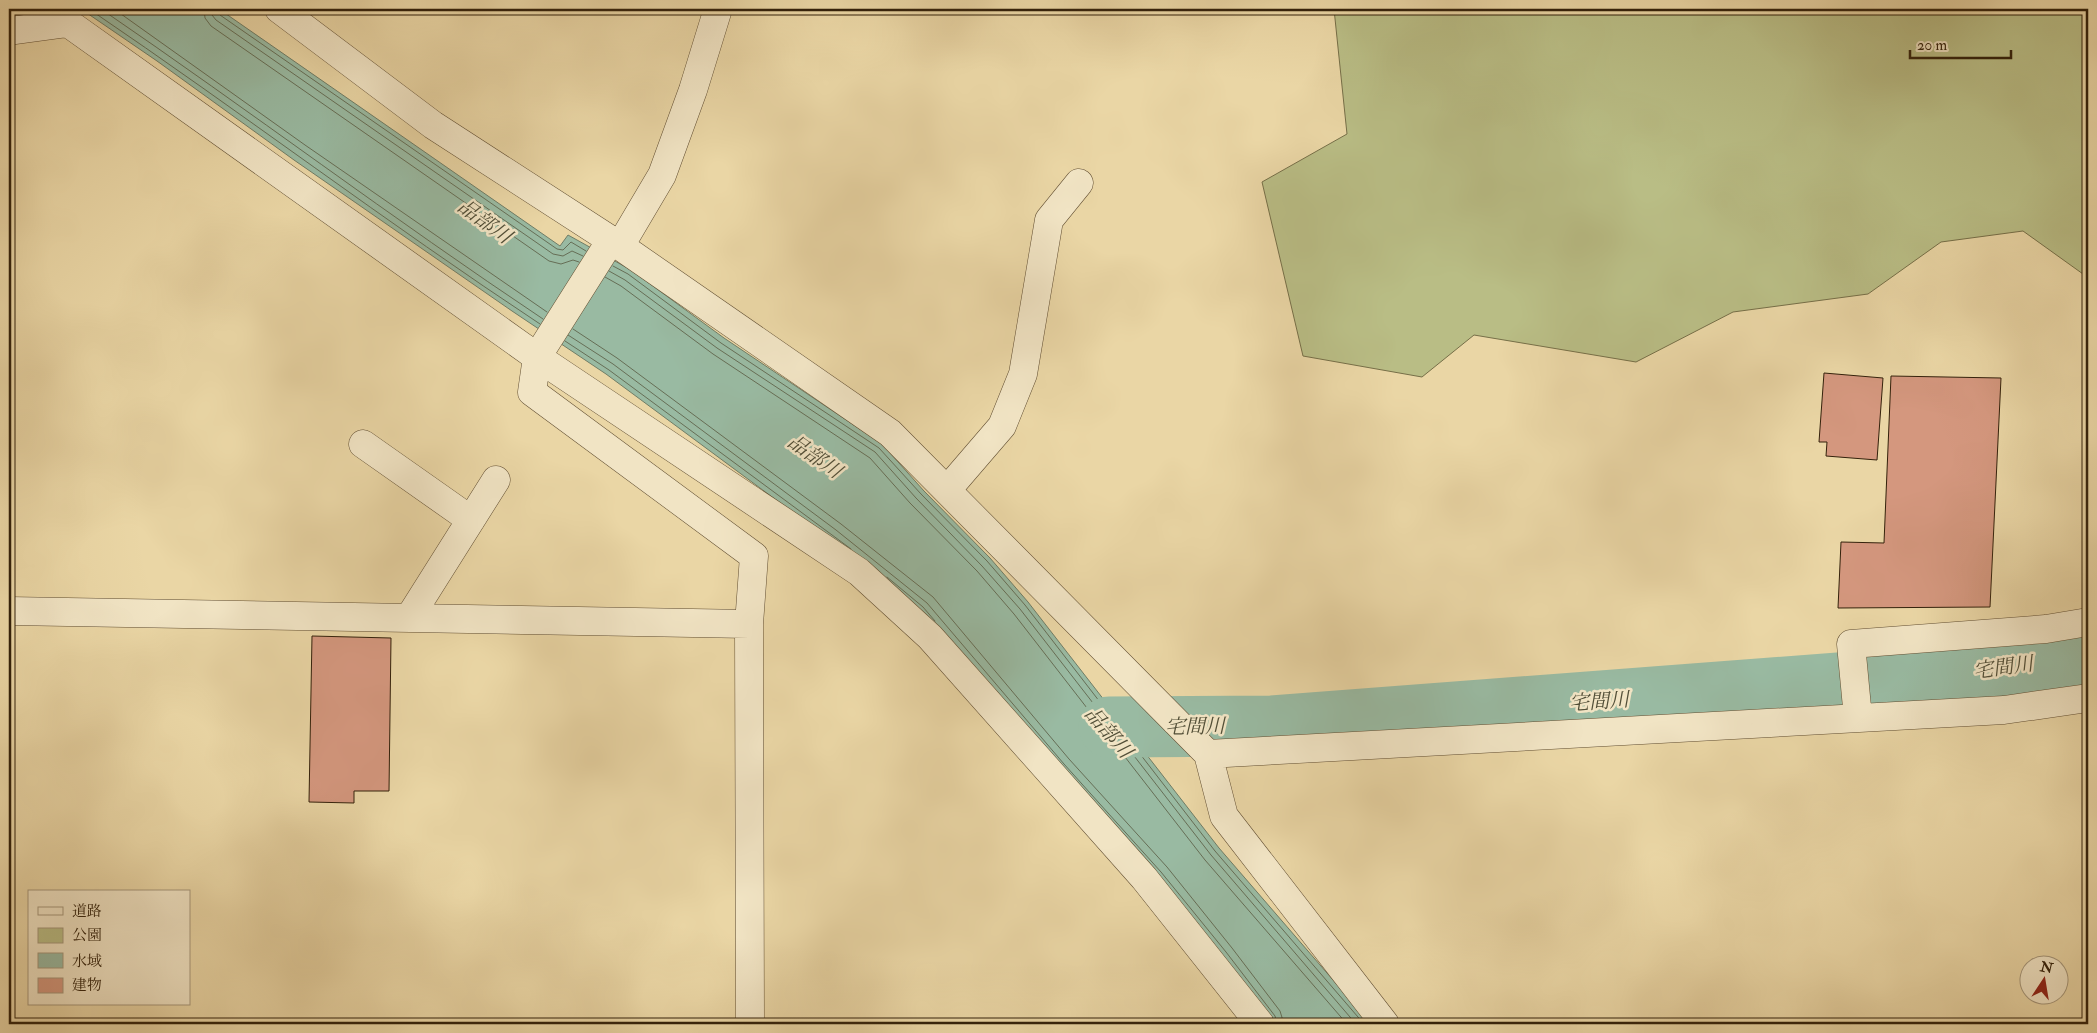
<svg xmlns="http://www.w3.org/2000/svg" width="2097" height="1033" font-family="'IM FELL Double Pica','Noto Serif JP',serif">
	<rect width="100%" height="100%" fill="#ead6a5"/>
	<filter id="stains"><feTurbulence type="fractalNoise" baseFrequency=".004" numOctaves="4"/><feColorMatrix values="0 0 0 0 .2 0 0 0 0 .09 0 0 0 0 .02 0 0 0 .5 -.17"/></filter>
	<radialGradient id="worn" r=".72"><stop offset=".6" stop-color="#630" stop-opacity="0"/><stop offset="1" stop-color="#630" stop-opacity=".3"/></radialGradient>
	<path fill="#b9bd85" stroke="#766f48" d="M1334,9H2088V283L2083,274L2023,231L1941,242L1868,294L1733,312L1636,362L1474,335L1422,377L1303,356L1262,182L1347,134Z"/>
	<path fill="#99baa2" stroke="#707d66" d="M81,9H219L560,246L568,235L631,270L724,338L882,444L924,491L990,558L1028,602L1219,848L1371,1024H1267L864,565L606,374L512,311L294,160L157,61Z"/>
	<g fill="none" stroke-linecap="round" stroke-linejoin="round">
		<path stroke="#666e56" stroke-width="1" d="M89,9C241,112 387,223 540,324
			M101,9C249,110 393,219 543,319
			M114,9L305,145L547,312
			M204,9L205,18L211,26L549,261L561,264L573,260L579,262
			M211,9L212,15L216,20L553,254L563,256L572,251L583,256
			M217,9L220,15L557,249L563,250L571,242L586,251
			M613,266L628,274L721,343L879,448L921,494L987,561L1025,605L1215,851L1364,1024
			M609,271L625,280L717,348L875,452L916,498L982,566L1020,609L1211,855L1356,1024
			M605,277L621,286L713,354L870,458L910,503L977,571L1014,614L1205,860L1347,1024
			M573,329L617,358L841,524L933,597L1069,759L1167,867L1232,948L1280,1011L1284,1024
			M568,335L613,364L836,530L927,603L1064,764L1161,872L1226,952L1275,1016L1277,1024
			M565,341L609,370L851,549
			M887,577L923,607L935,621"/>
		<path stroke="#99baa2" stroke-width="61" d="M1109,727L1272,726L1943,675L2088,656"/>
	</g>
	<path fill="#d4977e" stroke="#33210b" d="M1824,373L1883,378L1877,460L1826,456L1827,442H1819Z
		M1891,376L2001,378L1990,607L1838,608L1841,542L1884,543Z
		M312,636L391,638L389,791H354V803L309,802Z"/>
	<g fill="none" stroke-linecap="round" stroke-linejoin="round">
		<defs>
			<path id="minor" d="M44,9L68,23L537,357L859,572L930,637L1144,878L1260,1024
				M279,9L433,125L620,246L890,433L1208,754L1224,816L1385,1024
				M9,31L68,23
				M611,240L537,357L532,392L754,556L749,624L750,1024
				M620,246L662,175L693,90L718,9
				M363,444L471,520
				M947,490L1002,426L1023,374L1049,220L1079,183
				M9,611L749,624
				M409,618L496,480
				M1858,718L1851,644L2046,629L2088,622
				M1208,754L2004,710L2088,698"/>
		</defs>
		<use href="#minor" stroke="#614e32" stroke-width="29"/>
		<use href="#minor" stroke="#f1e4c4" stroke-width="28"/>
	</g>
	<g text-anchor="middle" stroke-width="5" stroke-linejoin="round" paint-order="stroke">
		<g font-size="20" font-style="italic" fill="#524f38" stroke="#f1e4c4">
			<text transform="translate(485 221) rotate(36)" y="7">品部川</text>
			<text transform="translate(815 456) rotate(35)" y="7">品部川</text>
			<text transform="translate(2003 667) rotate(-8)" y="7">宅間川</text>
			<text transform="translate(1599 701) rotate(-4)" y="7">宅間川</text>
			<text transform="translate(1195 726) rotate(-1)" y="7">宅間川</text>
			<text transform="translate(1109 732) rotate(49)" y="7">品部川</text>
		</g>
	</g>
	<rect width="2097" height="1033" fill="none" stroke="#ead6a5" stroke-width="30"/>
	<rect x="10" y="10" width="2077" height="1013" fill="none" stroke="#33210b" stroke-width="2.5"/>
	<rect x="15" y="15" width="2067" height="1003" fill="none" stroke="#33210b"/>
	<rect x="28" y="890" width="162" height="115" fill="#f1e4c4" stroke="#a5967a"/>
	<rect x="38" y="907" width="25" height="8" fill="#f1e4c4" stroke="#a5967a"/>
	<text x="72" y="916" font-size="15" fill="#33210b">道路</text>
	<rect x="38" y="928" width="25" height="15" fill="#b9bd85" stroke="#a5967a"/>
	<text x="72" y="940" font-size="15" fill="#33210b">公園</text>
	<rect x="38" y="953" width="25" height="15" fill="#99baa2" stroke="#a5967a"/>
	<text x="72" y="966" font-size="15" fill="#33210b">水域</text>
	<rect x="38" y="978" width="25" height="15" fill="#d4977e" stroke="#a5967a"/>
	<text x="72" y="990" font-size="15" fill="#33210b">建物</text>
	<g transform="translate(2044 980) rotate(12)"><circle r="24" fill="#f1e4c4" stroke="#a5967a"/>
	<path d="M0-4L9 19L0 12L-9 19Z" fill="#8f2418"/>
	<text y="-8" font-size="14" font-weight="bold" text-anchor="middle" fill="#33210b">N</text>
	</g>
	<path d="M1910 50v8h101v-8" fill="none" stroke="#33210b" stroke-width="2.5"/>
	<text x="1917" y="50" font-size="15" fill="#33210b" stroke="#f1e4c4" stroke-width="4" paint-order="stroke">20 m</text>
	<rect width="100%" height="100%" filter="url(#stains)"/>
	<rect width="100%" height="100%" fill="url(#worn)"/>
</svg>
